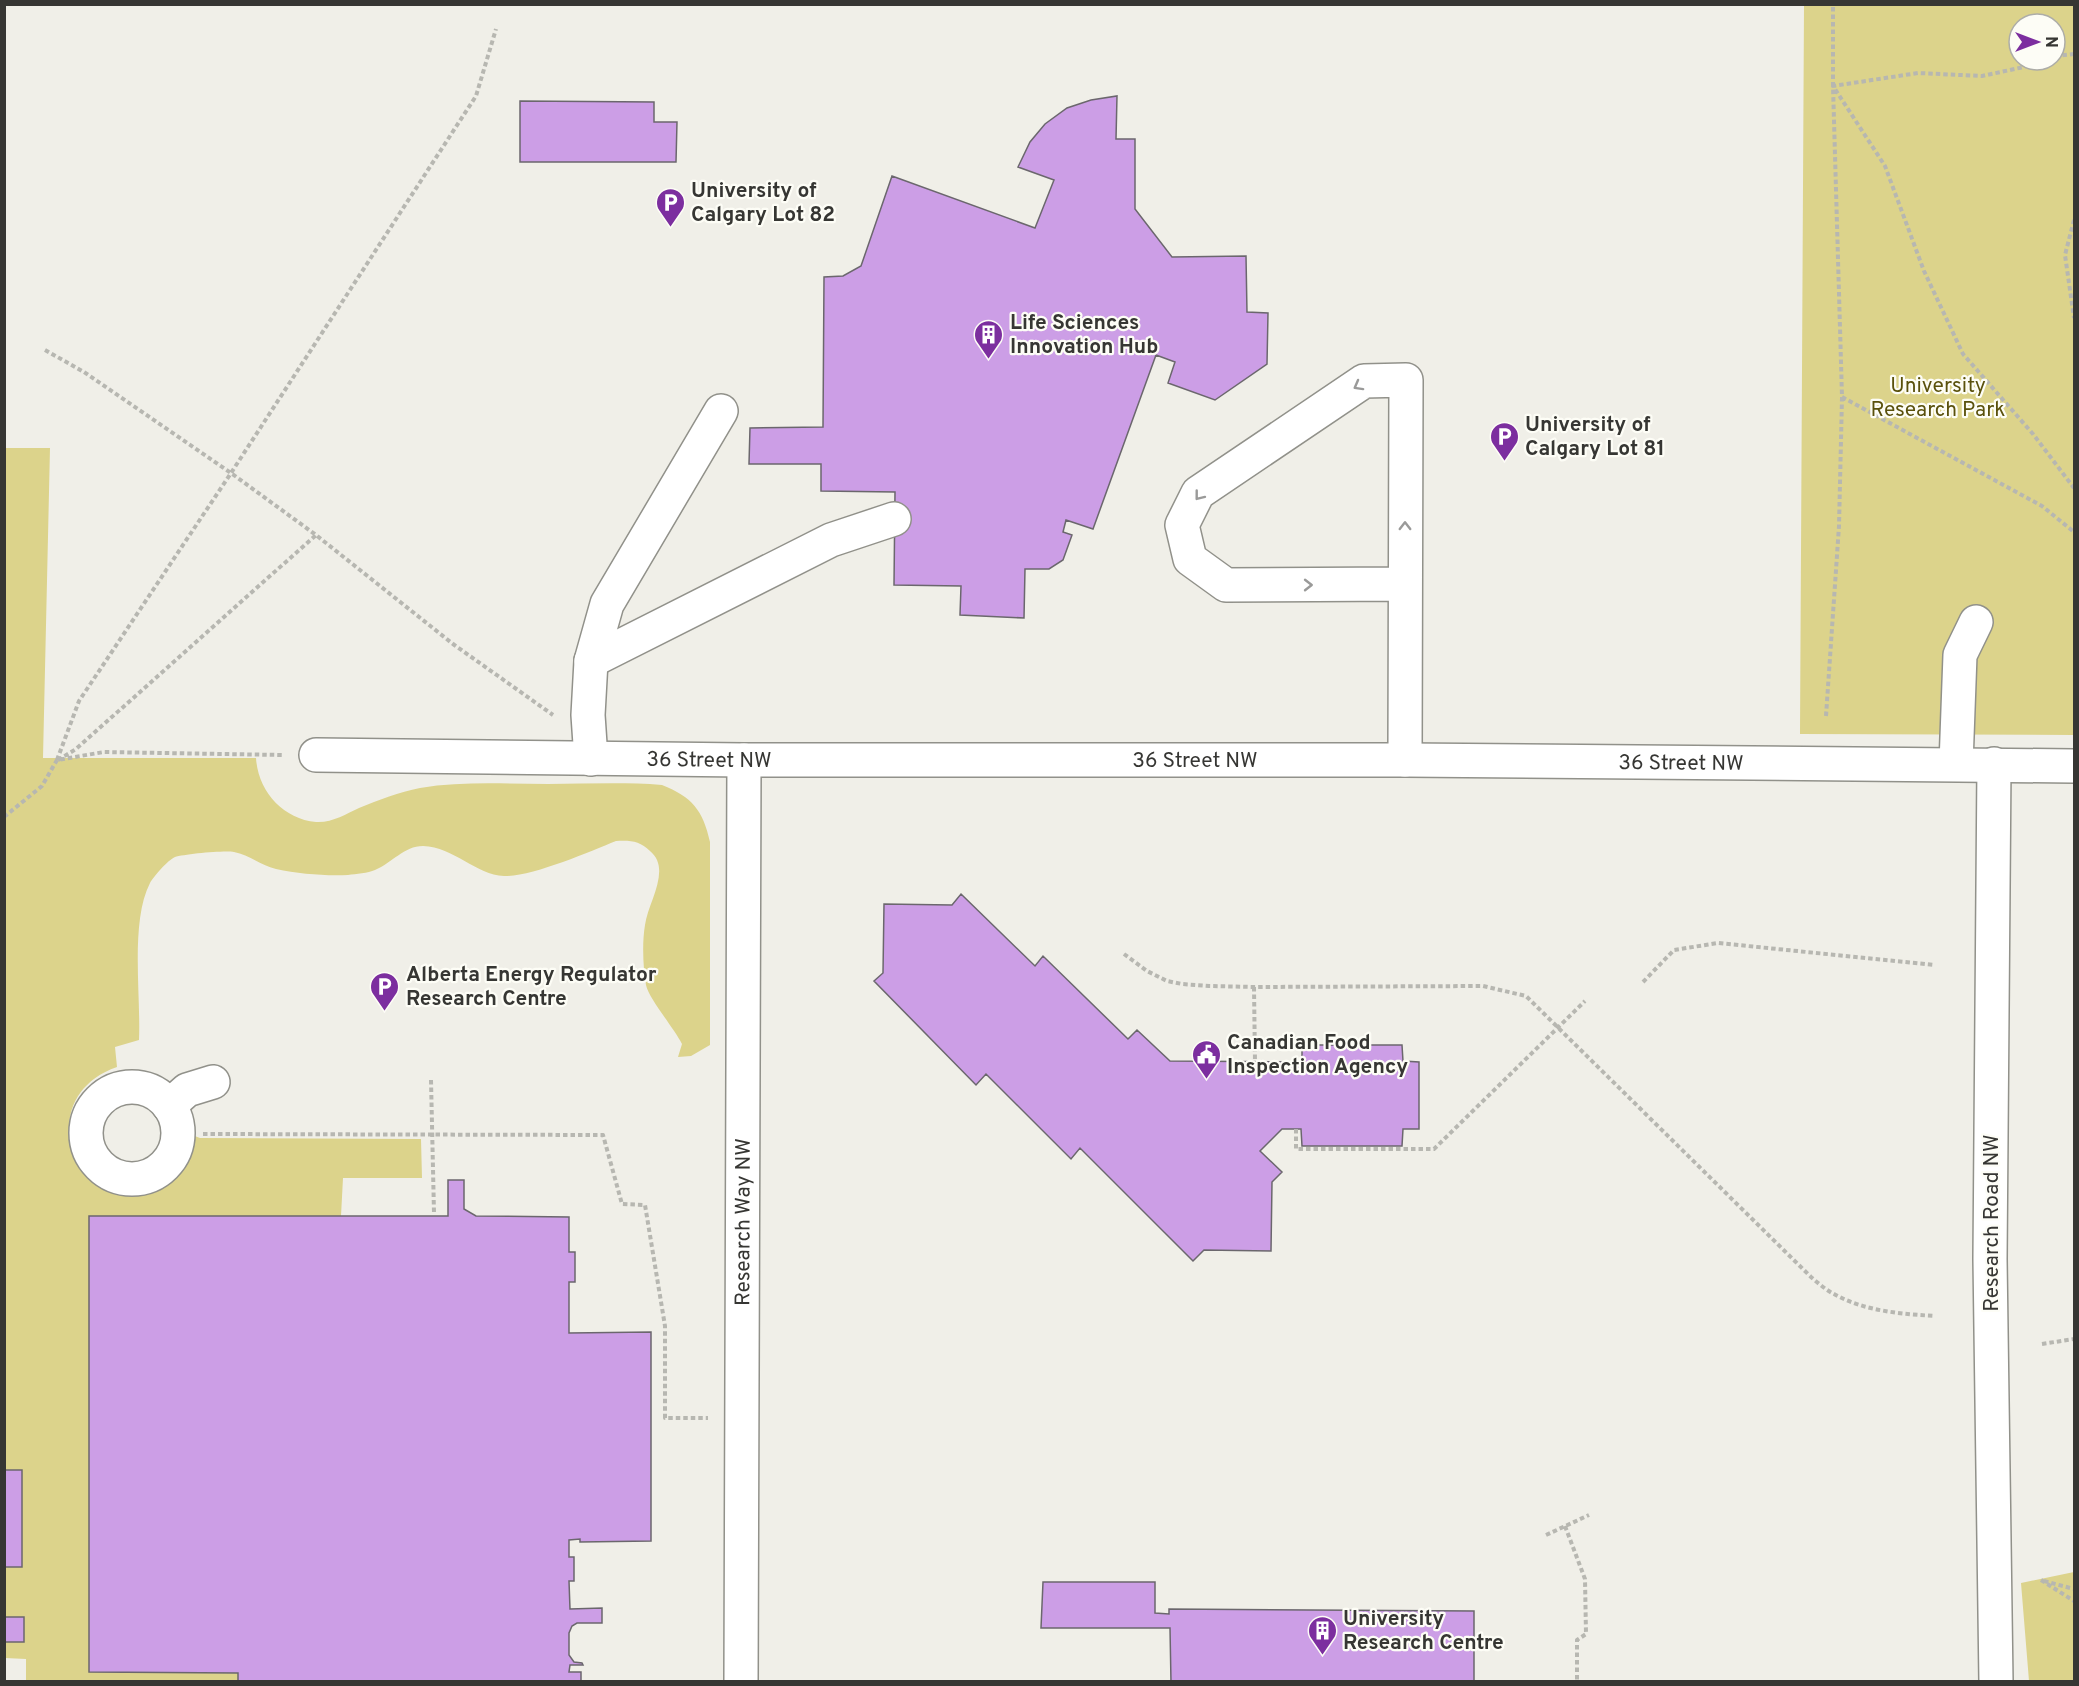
<svg xmlns="http://www.w3.org/2000/svg" width="2079" height="1686" font-family="Overpass,sans-serif">
	<rect width="100%" height="100%" fill="#f0efe8"/>
	<path fill="#dcd38b" fill-rule="evenodd" d="M1804,5H2074V735L1800,734ZM2019,24H2055V60H2019Z
		M4,448H50L43,758H256C258,791 283,819 316,822C332,823 346,814 359,808C379,800 399,792 420,788C462,781 505,784 548,784C586,784 624,782 662,785C692,797 703,810 710,842V1045L691,1056L678,1057L682,1044C674,1028 649,999 646,985C643,967 642,943 645,925C648,902 672,869 650,851C640,841 630,840 616,841C589,852 531,877 504,876C476,875 454,847 423,846C404,846 392,863 375,870C368,873 356,874 348,875C325,876 299,874 276,869C261,865 249,855 234,852C226,850 184,854 175,857C168,860 154,876 150,883C130,922 141,995 139,1040L115,1047L117,1067C31,1097 73,1210 150,1185C174,1178 186,1158 192,1135L200,1138L421,1139L422,1178H343L341,1216H89V1672L238,1673V1681H26V1659L5,1658L4,1567L22,1470H4Z
		M2074,1572V1681H2029L2021,1583Z"/>
	<path fill="#cc9ee6" stroke="#6b676d" stroke-width="1.5" d="M1117,96L1116,139H1135V209L1172,257L1246,256L1247,312L1268,313L1267,364L1215,400L1168,383L1175,362L1156,355L1093,529L1066,520L1063,532L1072,535L1063,560L1049,569H1025L1024,618L960,615L961,586L894,585L895,492L821,491V464H749L750,428L823,427L824,277L843,276L861,266L892,176L1035,228L1054,180L1018,167L1030,142L1045,124L1067,108L1091,100Z
		M520,101L654,102V122H677L676,162H520Z
		M961,894L1035,966L1043,956L1128,1039L1137,1030L1170,1061L1302,1062V1045H1402L1403,1061L1419,1062V1129H1403L1402,1146H1302L1301,1129H1282L1260,1151L1282,1172L1272,1182L1271,1251L1204,1250L1193,1261L1080,1148L1071,1159L986,1074L976,1085L874,981L883,973L884,904L952,905Z
		M448,1180H464V1209L476,1216L569,1217V1252H575V1282H569V1333L651,1332V1541L580,1542V1539L569,1540V1557H574V1581H569L570,1609L602,1608V1623H577L572,1626L569,1633V1655L574,1662L582,1663L583,1665H570L569,1672H581V1682H238V1673L89,1672V1216H448Z
		M4,1470H22V1567H4Z
		M1043,1582H1155V1613L1169,1614V1609L1474,1611V1682H1171L1170,1628H1041Z
		M4,1617H24V1642H4Z"/>
	<g fill="none" stroke-linecap="round" stroke-linejoin="round">
		<defs>
			<g id="minor">
				<path d="M1405,584L1226,585L1190,559L1182,525L1198,493L1364,381L1406,380L1405,760"/>
				<path d="M591,661L831,540L894,519"/>
				<path id="s1" d="M316,755L744,760H1405L2074,766"/>
				<path d="M591,759L588,715L591,661L607,604L721,411"/>
				<path d="M1956,764L1960,655L1976,622"/>
				<path d="M1994,764L1990,1259L1996,1682"/>
				<circle cx="132" cy="1133" r="46"/>
				<path d="M169,1106L187,1090L213,1082"/>
				<path id="s2" d="M741,1682L744,760"/>
			</g>
		</defs>
		<use href="#minor" stroke="#91918a" stroke-width="36"/>
		<path stroke="#b7b7b1" stroke-width="4" stroke-dasharray="4.5 3" stroke-linecap="butt" d="M2055,56L2074,54
			M2043,60L2024,67L1982,76L1918,73L1833,86L1885,166L1924,271L1963,354L2033,434L2074,488
			M2074,220L2065,255L2074,318
			M45,350L84,372L231,473L316,535L453,644L553,715
			M1842,397L2042,506L2074,532
			M1826,716L1839,526L1842,397L1833,86V4
			M57,760L79,701L231,473L476,96L496,29
			M58,760L76,749L316,535
			M4,817L42,786L57,760L104,752L283,755
			M1124,954L1147,971L1167,981L1182,984L1209,986L1254,987L1483,986L1526,996L1811,1277C1818,1283 1826,1290 1834,1294C1864,1311 1901,1314 1935,1316
			M1643,982L1674,950L1718,943L1935,965
			M1254,987L1255,1062
			M431,1080L434,1213
			M1296,1129V1149H1434L1585,1001
			M203,1134L603,1135L622,1204L645,1205L665,1326V1418H708
			M2042,1344L2074,1339
			M1565,1526L1585,1579L1586,1634L1577,1640V1682
			M1546,1535L1589,1515
			M2041,1580L2074,1601
			M2044,1581L2074,1589"/>
		<use href="#minor" stroke="#fff" stroke-width="33"/>
	</g>
	<defs><path id="oneway-chevron" d="M-2-3.5L2.5 0L-2 3.5" fill="none" stroke-width="1.6" stroke-linecap="round" stroke-linejoin="round" transform="scale(1.5)"/></defs>
	<g stroke="#9a9a99">
		<use href="#oneway-chevron" transform="translate(1358 386) rotate(151)"/>
		<use href="#oneway-chevron" transform="translate(1199 496) rotate(128)"/>
		<use href="#oneway-chevron" transform="translate(1405 526) rotate(-90)"/>
		<use href="#oneway-chevron" transform="translate(1308 585)"/>
	</g>
	<defs>
		<symbol id="parking-pin" viewBox="-11 -11 22 30"><path d="M0 17L-7.5 6A9.5 9.5 0 1 1 7.5 6Z" fill="#7c2e9f" stroke="#fdfdf6"/><path d="M-3.5-5.5H1a3.5 3.5 0 0 1 0 7H-1V5.5H-3.5ZM-1-3.4V-.6H.8a1.4 1.4 0 0 0 0-2.8Z" fill="#fff"/></symbol>
		<symbol id="building-pin" viewBox="-11 -11 22 30"><path d="M0 17L-7.5 6A9.5 9.5 0 1 1 7.5 6Z" fill="#7c2e9f" stroke="#fdfdf6"/><path d="M-4-6H4V6H1V3H-1V6H-4ZM-2.5-4.3h1.7v1.8h-1.7ZM.8-4.3h1.7v1.8H.8ZM-2.5-1h1.7V.8h-1.7ZM.8-1h1.7V.8H.8Z" fill="#fff"/></symbol>
		<symbol id="civic-pin" viewBox="-11 -11 22 30"><path d="M0 17L-7.5 6A9.5 9.5 0 1 1 7.5 6Z" fill="#7c2e9f" stroke="#fdfdf6"/><path d="M-.6-6.5H3V-4.5H.6V-3L4-1V1h2V6H-6V1h2V-1L-.6-3ZM-1.2 2.5V6h2.4V2.5Z" fill="#fff"/></symbol>
	</defs>
	<g fill-rule="evenodd">
		<use href="#parking-pin" x="654" y="186" width="33" height="45"/>
		<use href="#building-pin" x="972" y="318" width="33" height="45"/>
		<use href="#parking-pin" x="1488" y="420" width="33" height="45"/>
		<use href="#parking-pin" x="368" y="970" width="33" height="45"/>
		<use href="#civic-pin" x="1190" y="1038" width="33" height="45"/>
		<use href="#building-pin" x="1306" y="1614" width="33" height="45"/>
	</g>
	<g text-anchor="middle" stroke-width="4.5" stroke-linejoin="round" paint-order="stroke">
		<g font-size="21" font-weight="bold" fill="#363633" stroke="#fdfdf6" text-anchor="start">
			<text x="691" y="197">University of<tspan x="691" dy="24">Calgary Lot 82</tspan></text>
			<text x="1010" y="329">Life Sciences<tspan x="1010" dy="24">Innovation Hub</tspan></text>
			<text x="1525" y="431">University of<tspan x="1525" dy="24">Calgary Lot 81</tspan></text>
			<text x="406" y="981">Alberta Energy Regulator<tspan x="406" dy="24">Research Centre</tspan></text>
			<text x="1227" y="1049">Canadian Food<tspan x="1227" dy="24">Inspection Agency</tspan></text>
			<text x="1343" y="1625">University<tspan x="1343" dy="24">Research Centre</tspan></text>
		</g>
		<g font-size="21" fill="#5a510c" stroke="#fdfdf6">
			<text x="1938" y="392">University<tspan x="1938" dy="24">Research Park</tspan></text>
		</g>
		<g font-size="21" fill="#363633" stroke="#fdfdf6">
			<text dy="7" stroke="none"><textPath href="#s1" startOffset="393">36 Street NW</textPath></text>
			<text dy="7" stroke="none"><textPath href="#s1" startOffset="879">36 Street NW</textPath></text>
			<text dy="7" stroke="none"><textPath href="#s1" startOffset="1365">36 Street NW</textPath></text>
			<text dy="7" stroke="none"><textPath href="#s2" startOffset="460">Research Way NW</textPath></text>
			<text transform="translate(1991 1223) rotate(-90)" y="7">Research Road NW</text>
		</g>
	</g>
	<rect width="2079" height="1686" fill="none" stroke="#363633" stroke-width="12"/>
	<g transform="translate(2037 42) rotate(90)"><circle r="28" fill="#fdfdf6" stroke="#adada8" stroke-width="1.5"/>
	<path d="M0-4.5L10 22L0 15L-10 22Z" fill="#7c2e9f"/>
	<text y="-9" font-size="16" font-weight="bold" text-anchor="middle" fill="#363633">N</text>
	</g>
</svg>
